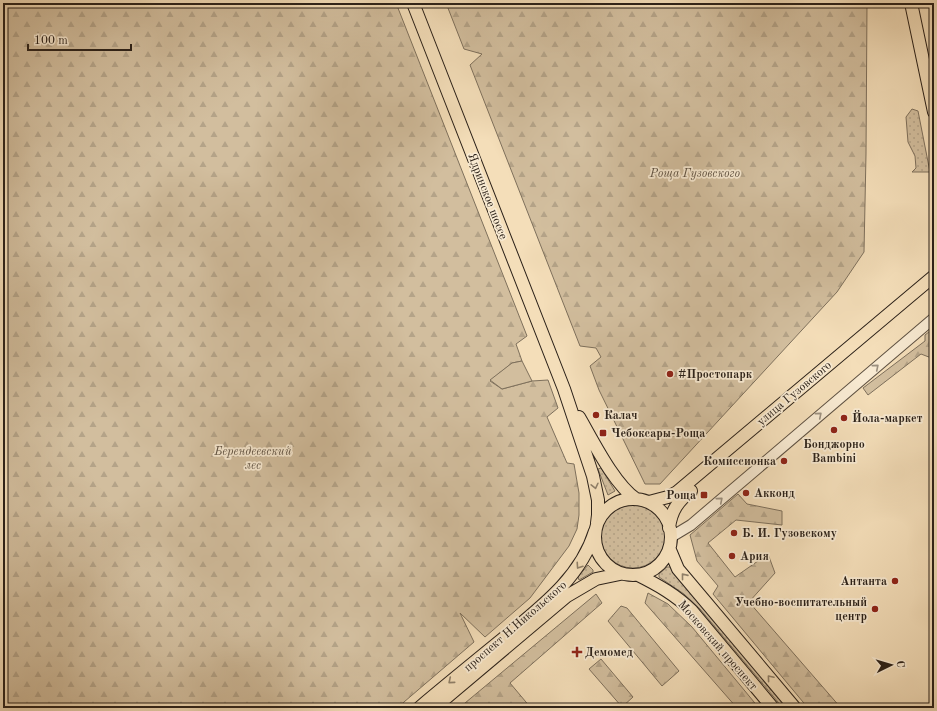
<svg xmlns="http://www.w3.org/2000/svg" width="937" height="711" font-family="'Old Standard TT',serif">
	<defs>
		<pattern id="grass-dots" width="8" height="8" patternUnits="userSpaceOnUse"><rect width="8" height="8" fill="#d2be9e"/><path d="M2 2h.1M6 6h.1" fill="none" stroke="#b4a388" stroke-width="1.8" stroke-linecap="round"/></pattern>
		<pattern id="forest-firs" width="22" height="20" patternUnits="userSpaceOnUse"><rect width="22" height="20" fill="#d2be9e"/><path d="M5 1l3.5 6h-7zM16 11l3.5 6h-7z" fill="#b4a388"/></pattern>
	</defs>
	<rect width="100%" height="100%" fill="#f4deb9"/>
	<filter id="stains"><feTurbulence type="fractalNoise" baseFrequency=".005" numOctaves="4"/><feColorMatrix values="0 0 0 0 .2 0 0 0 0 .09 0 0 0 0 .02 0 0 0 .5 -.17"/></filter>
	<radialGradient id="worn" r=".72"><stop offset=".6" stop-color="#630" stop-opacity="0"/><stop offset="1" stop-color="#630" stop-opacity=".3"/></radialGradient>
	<path fill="url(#grass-dots)" stroke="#7e705c" d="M912,109L918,111L930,172H912L916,168L915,156L908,142L906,117Z
		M601,468L615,491L608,495L598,469Z
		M601 536a32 32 0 1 1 64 0a32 32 0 1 1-64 0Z
		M588,565L593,570V572L579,580L578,577Z
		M667,567H670L787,708H783L700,609L684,594L659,577V574Z"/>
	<path fill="url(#forest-firs)" stroke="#7e705c" d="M3,3H396L527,336L516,344L522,361L512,363L490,381L502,389L532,381L548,380L558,408L547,417L567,463L574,464L579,493V515L577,529L569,546L530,598L485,637L460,613L474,642L397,708H3Z
		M446,3H867L866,154L864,252L837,292L660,484H645L599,390L590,366L601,357L596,348L580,346L470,65L482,54L464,49Z
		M934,328V359L921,354L868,395L863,388L925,341V335Z
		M738,494L747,504L782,511V525L736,520L708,543L735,577L768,554L775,573L749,602L841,708H808L713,594L718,586L697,561L690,535Z
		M648,593L668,604L692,627L759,708H737L645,603Z
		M596,594L602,603L510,683L531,708H459Z
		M621,606L627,608L679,671L662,686L608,621Z
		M601,659L633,697L622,707L589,669Z"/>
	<path fill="#d2be9e" stroke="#7e705c" d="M522,361L532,381L502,389L490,380L512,363Z"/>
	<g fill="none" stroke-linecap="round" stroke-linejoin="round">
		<defs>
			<path id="minor" d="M671,537L691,525L934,318"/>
			<path id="major" d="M413,3L564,389L593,476L598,500V515L597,523
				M911,3L934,112
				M579,417C593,441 614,484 636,499
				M595 537a38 38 0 1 1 76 0a38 38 0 1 1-76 0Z
				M649,502L668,497L677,492L934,276
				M669,528C671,511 678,501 691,491
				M670,550L678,569L795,708
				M638,575C658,585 676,595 692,611L773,708
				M419,708C445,686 472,664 499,642C537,610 580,580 595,531
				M434,708L567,596L596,579L620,574"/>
		</defs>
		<use href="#minor" stroke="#5d5041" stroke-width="12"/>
		<use href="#major" stroke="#2b2119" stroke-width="14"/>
		<use href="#minor" stroke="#f8ead2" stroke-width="10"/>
		<use href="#major" stroke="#f4deb9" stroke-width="12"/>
	</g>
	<defs><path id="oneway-chevron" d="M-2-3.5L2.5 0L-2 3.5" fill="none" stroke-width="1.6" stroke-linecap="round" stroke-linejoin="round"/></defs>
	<g stroke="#9c907f">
		<use href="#oneway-chevron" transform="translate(876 367) rotate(-40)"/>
		<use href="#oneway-chevron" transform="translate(819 415) rotate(-40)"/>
		<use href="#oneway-chevron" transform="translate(720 500) rotate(-40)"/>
	</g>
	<g stroke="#908069">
		<use href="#oneway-chevron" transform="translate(595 486) rotate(77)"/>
		<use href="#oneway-chevron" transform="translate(579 566) rotate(124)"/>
		<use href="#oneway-chevron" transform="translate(684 576) rotate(-129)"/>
		<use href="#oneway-chevron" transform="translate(770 678) rotate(-130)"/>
		<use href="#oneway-chevron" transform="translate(451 681) rotate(140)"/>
	</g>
	<g fill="#8f2418" stroke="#f8ead2" stroke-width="1.5">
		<circle cx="670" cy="374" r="4"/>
		<circle cx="596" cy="415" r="4"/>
		<circle cx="844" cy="418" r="4"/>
		<circle cx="834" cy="430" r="4"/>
		<rect x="599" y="429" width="8" height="8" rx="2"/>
		<circle cx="784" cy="461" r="4"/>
		<circle cx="746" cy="493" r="4"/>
		<rect x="700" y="491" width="8" height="8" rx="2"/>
		<circle cx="734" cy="533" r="4"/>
		<circle cx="732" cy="556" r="4"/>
		<circle cx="895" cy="581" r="4"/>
		<circle cx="875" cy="609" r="4"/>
		<path d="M575 646h4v4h4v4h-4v4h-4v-4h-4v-4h4z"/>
	</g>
	<g text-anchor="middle" stroke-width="3.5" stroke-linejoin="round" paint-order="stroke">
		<g font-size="12" font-style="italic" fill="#5d5041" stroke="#f8ead2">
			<text x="695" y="177">Роща Гузовского</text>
			<text x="253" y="455">Берендеевский<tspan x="253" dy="14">лес</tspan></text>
		</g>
		<g font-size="12" fill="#2b2119" stroke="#f8ead2">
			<text transform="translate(488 196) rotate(69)" y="4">Ядринское шоссе</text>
			<text transform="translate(794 393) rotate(-40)" y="4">улица Гузовского</text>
			<text transform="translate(515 626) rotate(-41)" y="4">проспект Н.Никольского</text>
			<text transform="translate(718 645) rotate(49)" y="4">Московский проспект</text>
		</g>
		<g font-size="12" font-weight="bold" fill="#2b2119" stroke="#f8ead2" text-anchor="start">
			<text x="678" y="378">#Простопарк</text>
			<text x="604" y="419">Калач</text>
			<text x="852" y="422">Йола-маркет</text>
			<text x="611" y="437">Чебоксары-Роща</text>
			<text x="834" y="448" text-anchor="middle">Бонджорно<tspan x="834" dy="14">Bambini</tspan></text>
			<text x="776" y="465" text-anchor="end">Комиссионка</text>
			<text x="754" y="497">Акконд</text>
			<text x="696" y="499" text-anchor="end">Роща</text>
			<text x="742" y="537">Б. И. Гузовскому</text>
			<text x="740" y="560">Ария</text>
			<text x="887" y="585" text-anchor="end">Антанта</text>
			<text x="867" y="606" text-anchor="end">Учебно-воспитательный<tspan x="867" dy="14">центр</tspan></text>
			<text x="585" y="656">Демомед</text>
		</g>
	</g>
	<rect width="937" height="711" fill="none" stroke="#f4deb9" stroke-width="16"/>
	<rect x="4" y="4" width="929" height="703" fill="none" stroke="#2b2119" stroke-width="2"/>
	<rect x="8" y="8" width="921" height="695" fill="none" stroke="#2b2119"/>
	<g transform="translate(891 665) rotate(85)" stroke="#f8ead2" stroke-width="3" paint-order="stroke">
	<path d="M0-3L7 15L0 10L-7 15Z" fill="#2b2119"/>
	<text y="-6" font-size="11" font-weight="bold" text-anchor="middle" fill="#2b2119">С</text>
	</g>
	<path d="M28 44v6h103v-6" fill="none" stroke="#2b2119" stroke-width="2"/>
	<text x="34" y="44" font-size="12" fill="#2b2119" stroke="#f8ead2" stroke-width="3" paint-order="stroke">100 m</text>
	<rect width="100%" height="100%" filter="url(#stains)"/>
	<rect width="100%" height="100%" fill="url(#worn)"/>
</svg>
